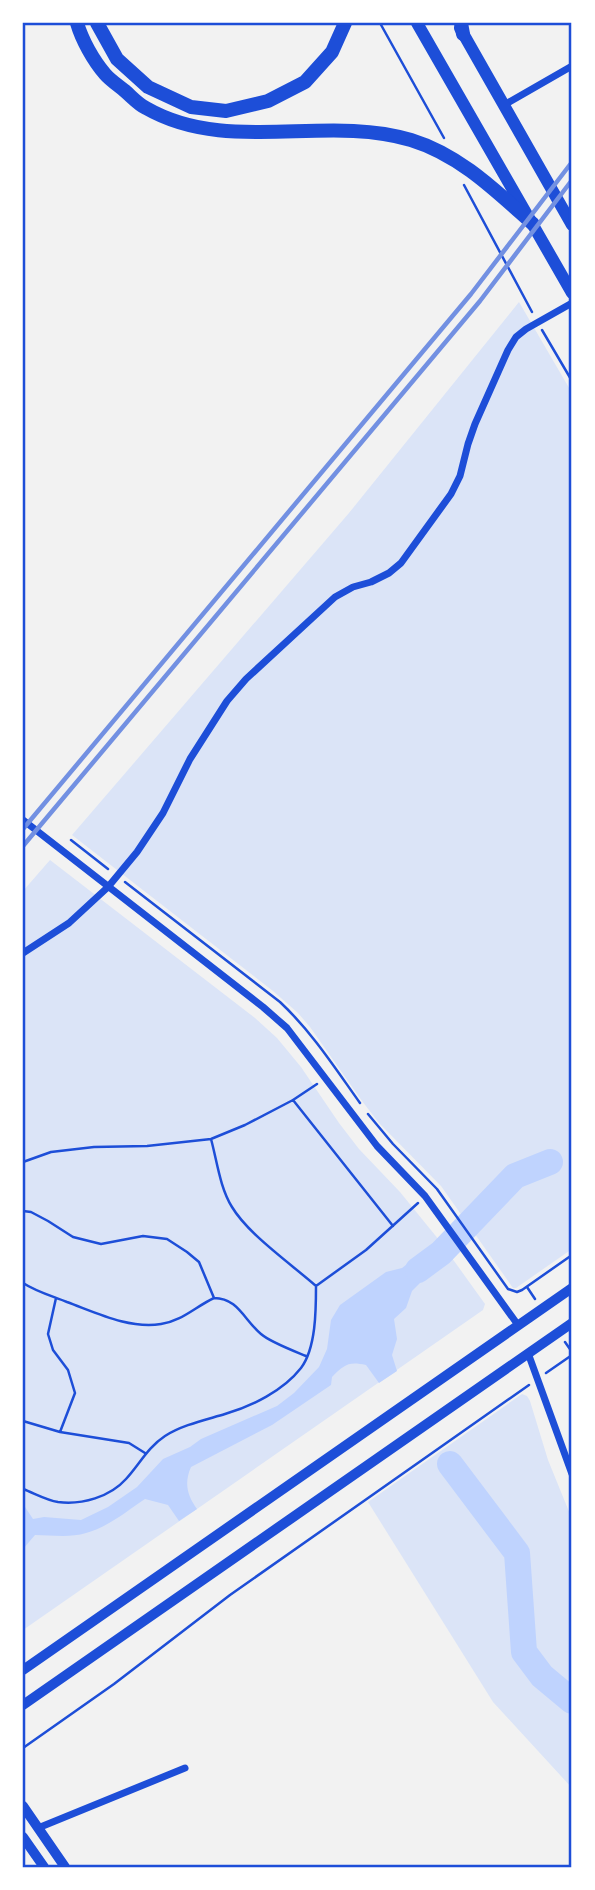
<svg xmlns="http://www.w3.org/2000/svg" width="595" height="1890" font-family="'IBM Plex Sans',sans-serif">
	<rect width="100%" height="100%" fill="#f2f2f2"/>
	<path fill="#dbe4f7" d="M519,302L572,393V1249L516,1288H513L441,1186L379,1123L362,1101L310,1027L298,1013L273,991L72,835L349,513Z
		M50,860L255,1018L277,1038L301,1067L339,1123L359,1149L400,1192L439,1240L485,1304L483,1310L23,1630V891Z
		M522,1394L527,1396L530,1401L548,1460L572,1519V1788L493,1702L368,1502Z"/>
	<path fill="#bfd3fe" d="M439,1240L453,1259L430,1273L412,1291L406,1308L394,1319L397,1339L392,1355L397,1371L379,1383L366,1365C348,1361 344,1365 332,1377L331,1385L272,1425L191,1467C184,1483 187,1495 197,1509L179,1521L168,1505L145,1499C127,1511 108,1527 86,1533C70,1538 51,1535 35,1535L23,1549V1504L33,1519L44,1517L81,1520L108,1507L137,1487L163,1459L190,1447L201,1439L277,1406L294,1393L319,1367L327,1349L331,1320L340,1305L386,1272L402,1268Z"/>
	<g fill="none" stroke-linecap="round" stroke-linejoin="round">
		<path stroke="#bfd3fe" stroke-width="26" d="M418,1270L441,1253L515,1176L550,1162
			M450,1464L517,1553L524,1652L542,1676L572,1701"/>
		<path stroke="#1d4ed8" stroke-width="2.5" d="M380,23L444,138
			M464,185L532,312
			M542,330L572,381
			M71,840L108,869
			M125,882L280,1002C312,1032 335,1068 360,1103
			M293,1100L393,1226
			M368,1114L393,1144L437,1189L508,1289L517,1292L522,1290L572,1255
			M211,1139C217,1161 220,1188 232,1207C248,1234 291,1264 316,1286L366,1250L418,1203
			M23,1162L51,1152L94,1147L147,1146L211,1139L245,1125L293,1100L317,1084
			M23,1211L31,1212L48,1221L73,1237L101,1244L143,1236L167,1239L187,1252L199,1262L214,1298C238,1298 244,1320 261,1334C270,1342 294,1351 306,1356
			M23,1283C37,1292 52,1296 67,1302C97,1313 129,1329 161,1324C182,1321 195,1307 214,1298
			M527,1287L535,1299
			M56,1298L48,1334L53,1350L68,1370L75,1393L60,1432
			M565,1342L572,1352
			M546,1373L572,1355
			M23,1421L60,1432L129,1443L145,1453
			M23,1489C34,1493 46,1500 58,1502C82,1505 110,1497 126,1479C139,1465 148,1447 165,1436C182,1425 205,1420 225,1414C252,1406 283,1391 301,1368C316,1348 316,1310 316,1286
			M23,1748L114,1684L230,1595L529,1385
			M23,1864L25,1867"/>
		<path stroke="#1d4ed8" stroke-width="7" d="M504,105L572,66
			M23,820L263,1007L287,1028L377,1146L425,1196L518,1325
			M23,953L69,923L108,887L137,852L163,813L190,759L227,701L246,679L335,597L353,587L371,582L389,573L401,563L451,494L460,476L468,444L475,424L508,350L516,337L526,329L572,303
			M528,1353L572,1474
			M38,1828L185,1768"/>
		<path stroke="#1d4ed8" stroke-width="10" d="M23,1806L65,1867
			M23,1837L44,1867"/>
		<path stroke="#1d4ed8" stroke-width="10" d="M23,1670L572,1288
			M23,1705L572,1323"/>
		<path stroke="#1d4ed8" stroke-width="12" d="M417,23L572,293
			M460,28L572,225"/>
		<path stroke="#1d4ed8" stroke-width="14" d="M77,23C82,40 93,60 105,74C110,80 119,86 125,91C132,97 138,104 146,108C228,155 324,114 411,140C460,155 496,191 533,224
			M97,23L117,59L148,87L191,107L226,111L268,101L305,82L332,52L345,23
			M461,23L463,34"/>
		<path stroke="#7290e2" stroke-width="4.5" d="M23,829L471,294L572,162
			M23,846L480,301L572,180"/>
	</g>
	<rect width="595" height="1890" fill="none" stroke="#ffffff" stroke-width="49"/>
	<rect x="24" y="24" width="546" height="1842" fill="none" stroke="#1d4ed8" stroke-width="2.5"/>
</svg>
